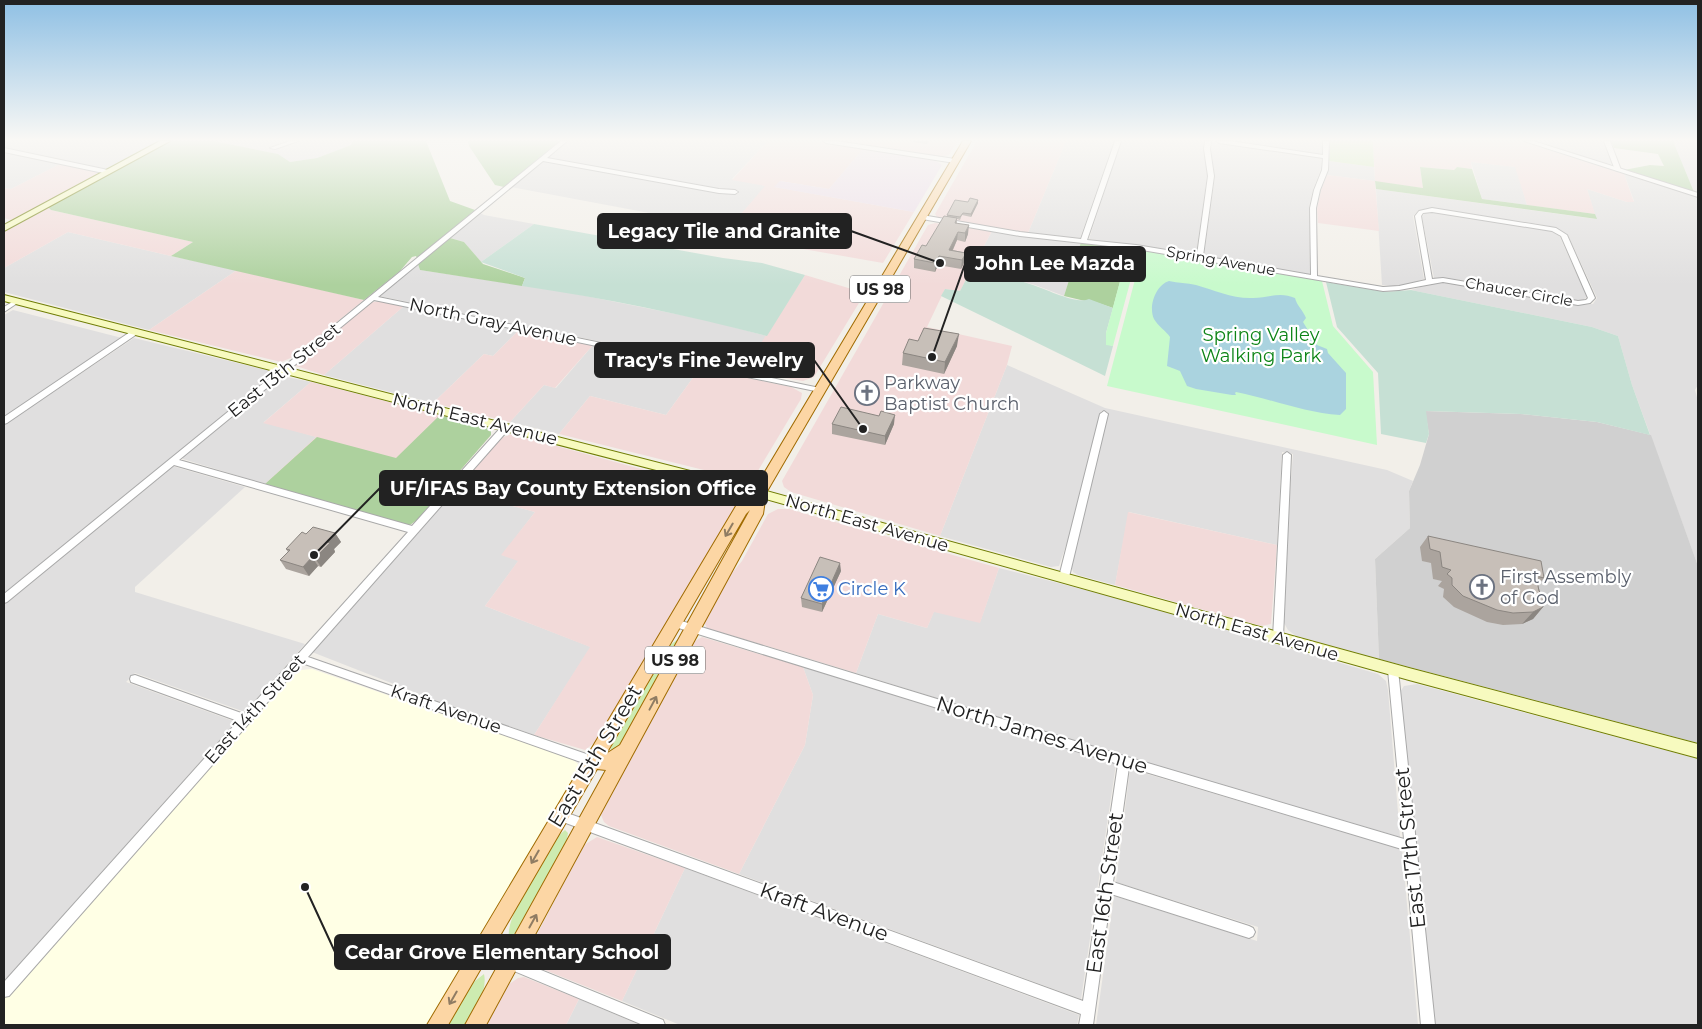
<svg xmlns="http://www.w3.org/2000/svg" width="1702" height="1029" font-family="Montserrat,sans-serif">
	<rect width="100%" height="100%" fill="#f2efe9"/>
	<path fill="#e0dfdf" d="M4,141H161L106,169L4,148Z
		M213,141H353L351,145L317,158L290,162L278,154Z
		M568,141H768L732,179L766,186L729,228L511,187L544,161L718,193L738,194V190H720L547,158Z
		M1066,141H1114L1080,238L1028,233Z
		M1121,141H1205L1207,176L1196,255L1089,239Z
		M1212,141L1322,158L1321,169L1313,189L1309,207L1310,275L1204,256L1215,177L1211,149Z
		M1228,141H1323L1322,155Z
		M1532,141H1605L1612,164L1603,163Z
		M1673,141H1698V194L1694,192Z
		M4,152L60,164L11,189L4,188Z
		M1329,161L1374,167L1375,181L1327,175Z
		M1471,162L1516,167L1527,205L1482,199Z
		M1624,174L1698,197V385L1695,390L1698,401V566L1632,385L1618,336L1592,327L1411,290L1433,283L1445,282L1578,305L1593,304L1597,298L1568,235L1557,229L1539,224L1431,209L1419,210L1413,216L1424,279L1400,287L1382,285L1376,189L1596,219L1587,189L1627,202L1634,201Z
		M1434,212L1552,230L1559,235L1587,297L1583,300H1576L1454,279L1434,278L1422,217L1425,213Z
		M480,213L484,215L534,224L481,262L464,242L450,238Z
		M992,231L1081,242L1064,296L1035,285L972,268Z
		M68,232L171,256L237,270L149,330L4,292V268Z
		M418,264L420,270L561,291L711,321L767,336L743,371L379,296Z
		M404,306L519,330L493,356L484,354L433,403L324,375Z
		M13,310L122,338L4,417V315Z
		M134,338L271,371L273,374L4,595V425Z
		M593,345L700,368L666,415L590,396L559,434L510,422L544,385L556,388Z
		M1007,365L1105,408L1387,470L1413,481L1409,491L1410,528L1375,559L1379,659L1296,636L1288,630L1284,623L1287,531L1293,454L1282,452L1277,545L1129,512L1115,585L1078,575L1073,572L1071,565L1108,412L1101,411L1072,528L1059,566L1051,567L940,536Z
		M282,376L311,382L264,422L317,437L265,484L183,459V457Z
		M172,466L245,487L135,587V592L305,644L245,712L135,673L126,682L236,722L4,981V604Z
		M454,490L535,512L502,555L519,560L485,606L591,647L534,735L432,699L312,652Z
		M999,568L1113,597L1378,674L1386,681L1388,690L1400,837L1125,756L856,673L878,614L927,628L934,611L980,622Z
		M803,667L1116,764L1081,999L739,874L805,745L813,695Z
		M1417,684L1698,759V1025H1435L1400,692L1404,686Z
		M1130,769L1402,849L1418,1025H1096L1114,896L1257,941L1258,927L1116,882Z
		M685,868L1079,1015L1077,1025H680L622,1001Z
		M579,999L640,1025H566Z"/>
	<path fill="#f2dad9" d="M768,141H815L863,149L829,189L780,181L775,187L914,212L883,263L723,235L765,186L732,180Z
		M839,141H957L949,155L941,157Z
		M977,141H1066L1028,233L973,224L937,217L935,214Z
		M1373,141H1522L1624,174L1634,202H1627L1587,189L1595,214L1527,205L1515,167L1471,162L1472,169L1457,167L1454,170L1420,167L1423,188L1375,182L1379,231L1318,223L1317,209L1321,190L1327,175L1375,181Z
		M60,164L97,172L99,174L11,220L4,218V188L11,189Z
		M48,207L51,210L193,242L171,256L68,232L4,268V232Z
		M935,223L992,231L960,291L945,289L927,327L1012,346L1007,365L940,536L791,492L784,487L782,481L928,225Z
		M237,270L364,300L293,357L281,362L149,330Z
		M805,275L865,293L814,377L803,381L743,371Z
		M379,301L404,306L324,375L296,366V363L369,303Z
		M519,330L593,345L555,388L544,385L510,422L433,403L484,354L493,356Z
		M700,368L791,387L802,393L801,399L756,474L750,479L744,481L735,480L736,478L559,434L590,396L666,415Z
		M311,382L487,427L491,430V435L417,520L410,525L265,484L316,437L263,423Z
		M512,434L667,476L686,484L732,496L736,500V507L677,607L594,743L585,750L534,735L590,647L485,606L518,561L501,555L535,512L454,490L500,438Z
		M778,509H789L999,568L980,623L934,612L927,628L878,614L856,673L707,628L704,622L727,579L742,561L768,514Z
		M1128,512L1277,545L1271,624L1261,626L1115,585Z
		M702,637L803,667L813,695L805,745L739,874L609,826L604,822L601,815L692,643Z
		M597,837L685,868L622,1001L535,966L527,961L526,955L584,845Z
		M524,977L579,999L566,1025H485L508,985L518,978Z"/>
	<path fill="#ebdbe8" d="M863,149L933,159L942,165L914,212L774,187L780,181L829,189Z"/>
	<path fill="#ffffe5" d="M312,669L572,759L578,764V770L427,1025H4V998L288,677L301,670Z"/>
	<path fill="#d0d0d0" d="M1425,411L1521,414L1597,422L1651,435L1698,566V743L1379,659L1375,559L1410,528L1409,491L1420,465L1429,434Z"/>
	<path fill="#cdebb0" d="M1330,141H1373L1374,167L1329,161Z
		M678,639L620,747L610,752L614,737L669,646Z
		M565,830L568,833L566,845L517,931L509,938C505,917 543,859 555,839Z
		M484,974C488,992 474,1010 465,1025H447L470,985Z"/>
	<path fill="#add19e" d="M171,141H213L278,154L290,162L317,158L351,145L353,141H426L450,201L475,210L417,258L416,256L412,257L400,271L364,300L171,256L193,242L51,210L48,207Z
		M468,141H560L504,187L495,185L469,146Z
		M1611,141H1673L1694,192L1624,170L1650,165L1664,166L1658,154L1614,148Z
		M1420,167L1454,170L1457,167L1472,169L1482,199L1595,214L1597,219L1376,189L1375,181L1423,188Z
		M450,238L464,242L483,264L525,278L522,286L420,270L418,264Z
		M1081,242L1129,248L1113,308L1089,300L1085,301L1064,296Z
		M440,415L487,427L491,430V435L417,520L410,525L400,524L265,484L317,437L396,458Z"/>
	<path fill="#c6e0d4" d="M534,224L723,258L762,263L805,275L767,336C687,315 604,298 522,286L525,278L481,262Z
		M972,268C993,273 1013,278 1033,285C1046,289 1077,305 1089,299L1113,308L1106,333V344L1113,346L1105,376L941,296L945,289L960,291Z
		M1326,282L1385,292L1411,290L1592,327L1618,336L1632,385L1650,435L1597,422L1521,414L1426,411L1429,434L1426,443L1381,434L1378,373L1337,327Z"/>
	<path fill="#c8facc" d="M1129,248L1139,249L1113,346L1106,345V333Z
		M1143,249L1322,281L1333,326L1373,372L1377,445L1107,386Z"/>
	<path fill="#aad3df" d="M1169,281C1178,283 1187,283 1196,285C1214,290 1233,299 1253,298C1268,298 1280,291 1295,298C1297,306 1303,310 1306,318L1303,322L1317,345L1327,349L1328,353L1346,373V409L1340,415C1304,413 1272,399 1236,392L1235,393L1236,395H1232L1196,389L1187,386L1180,371L1167,366L1170,337C1166,331 1158,326 1154,319C1148,306 1156,285 1169,281Z"/>
	<g fill="none" stroke-linecap="round" stroke-linejoin="round">
		<defs>
			<path id="minor" d="M290,141H298L275,149L270,148Z
				M561,141H567L547,158L719,189L735,190L738,192L735,194L719,193L543,161L378,297L820,388H823L824,390L823,392H820L374,300L179,460L412,526L503,425H509L510,427L509,429L308,657L592,756L596,757L597,761L596,765L592,766L302,663L9,996L4,997V982L238,721L131,682L130,679L131,676L135,675L244,714L408,532L174,465L7,602L4,603V594Z
				M823,141H836L955,159L958,161L955,163L826,143Z
				M1115,141H1121L1087,240L1136,245L1197,255L1208,176L1204,149L1205,141H1211L1210,149L1214,176L1203,256L1311,275L1310,208L1314,190L1322,170L1323,158L1219,143L1216,141H1230L1323,155V141H1329L1328,170L1320,190L1316,208L1317,276L1383,287L1399,286L1426,280L1415,216L1419,211L1432,208L1556,228L1567,235L1595,298L1590,303L1578,305L1443,282L1399,290L1383,291L1136,249L1020,236L922,219L919,217L922,215L1020,232L1081,239ZM1432,212L1552,231L1561,236L1588,298L1586,300L1578,301L1443,278L1432,279L1421,216L1423,213Z
				M1604,141H1610L1621,170L1620,171L1615,170Z
				M4,148L108,170L111,172L108,174L4,152Z
				M17,299L19,300V302L4,312V307Z
				M133,330H139L140,332L7,423L4,424V417Z
				M1104,411L1108,414L1069,577L1067,580H1061L1059,577L1100,414Z
				M1287,452L1291,455L1283,637L1281,640L1278,641L1275,640L1273,637L1283,455Z
				M675,619L1124,756L1404,839L1388,670L1389,667L1393,666L1397,667L1398,670L1435,1025H1421L1405,850L1129,767L1113,882L1249,926L1253,928L1255,932L1253,936L1249,938L1111,894L1093,1025H1079L1081,1014L555,819L553,815L555,811L559,810L1083,1001L1118,764L672,626L670,623L672,620Z
				M480,945L663,1020L665,1025H643L476,955L474,951L476,947Z"/>
			<path id="tertiary" d="M1524,141H1533L1698,193V197Z"/>
			<path id="secondary" d="M160,141H170L4,231V225Z
				M4,295L741,484L1409,668L1698,744V758L1409,680L741,492L4,301Z"/>
			<path id="primary" d="M963,141H971L766,493L763,514L486,1025H465L606,770L597,769L448,1025H427L736,506L754,490ZM750,510L620,745L606,754L746,514Z"/>
		</defs>
		<use href="#minor" stroke="#a9a9a9" stroke-width="2"/>
		<use href="#tertiary" stroke="#a9a9a9" stroke-width="2"/>
		<use href="#secondary" stroke="#707d05" stroke-width="2"/>
		<use href="#primary" stroke="#a06b00" stroke-width="2"/>
		<use href="#minor" fill="#fff" fill-rule="evenodd"/>
		<use href="#tertiary" fill="#fff" fill-rule="evenodd"/>
		<use href="#secondary" fill="#f7fabf" fill-rule="evenodd"/>
		<use href="#primary" fill="#fcd6a4" fill-rule="evenodd"/>
	</g>
	<path fill="#aba49e" d="M913,141H929L927,144L913,142Z
		M978,200V203L971,217L962,215L960,220L957,219V223L968,234L965,242L957,240L953,250L966,253L965,261L961,269L938,265L935,272L914,268V259L926,246L947,217V215L968,202Z
		M918,341L957,346L944,374L902,365L903,353Z
		M832,424H894L885,445L832,434Z
		M335,533L341,542L334,549L335,552L321,567L318,566L309,576L286,569L280,560L288,552L286,549L306,534Z
		M1428,536L1544,578L1538,585L1543,602V607L1533,619L1522,624L1503,625L1487,622L1454,607L1443,597L1444,589L1438,586L1442,581L1433,579L1431,563L1422,561L1420,547Z
		M841,571L822,612L802,607L801,598Z"/>
	<path fill="#8b8681" d="M978,200V203L971,217V214Z
		M969,225L968,234L965,242V233Z
		M958,232L957,240L949,258V250Z
		M966,253L965,261L961,269L962,260Z
		M939,256L938,265L935,272V263Z
		M959,334L957,346L944,374L945,362Z
		M895,415L894,424L885,445V436Z
		M335,533L341,542L334,549L335,552L321,567L315,558L327,542Z
		M312,557L318,566L309,576L303,567Z
		M840,563L841,571L822,612V604Z
		M1543,607L1533,619L1522,624L1533,612Z"/>
	<path fill="#c7bfb8" stroke="#8b8681" d="M970,198L978,200L971,214L963,213L960,217L947,215L955,200L968,202Z
		M944,216L957,218L955,223L969,225L965,233L958,232L949,250L966,253L962,260L939,256L935,263L914,259L922,245L926,246Z
		M924,328L959,334L945,362L903,353L909,339L918,341Z
		M841,407L879,416L881,411L895,415L885,436L832,424Z
		M313,527L335,533L327,542L330,543L315,558L312,557L303,567L280,560L290,550L286,549L302,532L306,534Z
		M1428,536L1541,561L1544,578L1536,576L1539,591L1547,599H1543V607L1533,612L1513,613L1497,610L1463,596L1452,585V578L1447,574L1451,570L1442,567L1440,552L1430,549Z
		M820,557L840,563L822,604L801,598Z"/>
	<defs><path id="oneway-shaft" d="M-6 0H5M1.5-3L5.5 0L1.5 3" fill="none" stroke-width="1.6" stroke-linecap="round" stroke-linejoin="round" transform="scale(1.25)"/></defs>
	<g stroke="#8f7c63">
		<use href="#oneway-shaft" transform="translate(729 530) rotate(120)"/>
		<use href="#oneway-shaft" transform="translate(653 703) rotate(-62)"/>
		<use href="#oneway-shaft" transform="translate(535 857) rotate(120)"/>
		<use href="#oneway-shaft" transform="translate(533 921) rotate(-61)"/>
		<use href="#oneway-shaft" transform="translate(453 998) rotate(120)"/>
	</g>
	<linearGradient id="sky" x2="0" y2="1"><stop stop-color="#8fc0e4"/><stop offset="0.49" stop-color="#f9f8f5"/><stop offset="1" stop-color="#f9f8f5" stop-opacity="0"/></linearGradient>
	<rect width="1702" height="285" fill="url(#sky)"/>
	<defs>
		<symbol id="church-ring" viewBox="-11 -11 22 22"><circle r="9.5" fill="#fff" stroke="#6b7280" stroke-width="1.5"/><path d="M-1.2-6h2.4v3.5h3.3v2.4h-3.3V6h-2.4V-.1h-3.3v-2.4h3.3Z" fill="#6b7280"/></symbol>
		<symbol id="supermarket-ring" viewBox="-11 -11 22 22"><circle r="9.5" fill="#fff" stroke="#3f7fe0" stroke-width="1.5"/><path d="M-6-5.5h2.5l.6 2H6L4.5 2H-2.5L-4.4-4H-6ZM-1.5 3.2a1.3 1.3 0 1 0 .1 0ZM3 3.2a1.3 1.3 0 1 0 .1 0Z" fill="#3f7fe0"/></symbol>
	</defs>
	<g fill-rule="evenodd">
		<use href="#church-ring" x="853" y="379" width="28" height="28"/>
		<use href="#church-ring" x="1468" y="573" width="28" height="28"/>
		<use href="#supermarket-ring" x="807" y="575" width="28" height="28"/>
	</g>
	<g text-anchor="middle" stroke-width="4.5" stroke-linejoin="round" paint-order="stroke">
		<g font-size="15" fill="#222" stroke="#fff">
			<text transform="translate(1221 261) rotate(10)" y="5">Spring Avenue</text>
			<text transform="translate(1519 292) rotate(10)" y="5">Chaucer Circle</text>
		</g>
		<g fill="#fff" stroke="#646464" stroke-width="1">
			<rect x="850" y="275.5" width="60" height="27" rx="4"/>
			<rect x="645" y="646.5" width="60" height="27" rx="4"/>
		</g>
		<g font-size="16" font-weight="bold" fill="#222">
			<text x="880" y="295">US 98</text>
			<text x="675" y="666">US 98</text>
		</g>
		<g font-size="18" fill="#222" stroke="#fff">
			<text transform="translate(493 322) rotate(12)" y="6">North Gray Avenue</text>
			<text transform="translate(284 370) rotate(-39)" y="6">East 13th Street</text>
			<text transform="translate(475 419) rotate(14)" y="6">North East Avenue</text>
			<text transform="translate(867 523) rotate(16)" y="6">North East Avenue</text>
			<text transform="translate(1257 632) rotate(16)" y="6">North East Avenue</text>
			<text transform="translate(255 709) rotate(-48)" y="6">East 14th Street</text>
			<text transform="translate(446 709) rotate(19)" y="6">Kraft Avenue</text>
		</g>
		<g font-size="18" fill="#0c8416" stroke="#fff">
			<text x="1261" y="341">Spring Valley<tspan x="1261" dy="21">Walking Park</tspan></text>
		</g>
		<g font-size="18" fill="#5b616d" stroke="#fff" text-anchor="start">
			<text x="884" y="389">Parkway<tspan x="884" dy="21">Baptist Church</tspan></text>
			<text x="1500" y="583">First Assembly<tspan x="1500" dy="21">of God</tspan></text>
		</g>
		<g font-size="18" fill="#366cbe" stroke="#fff" text-anchor="start">
			<text x="838" y="595">Circle K</text>
		</g>
		<g font-size="21" fill="#222" stroke="#fff">
			<text transform="translate(1042 735) rotate(17)" y="7">North James Avenue</text>
			<text transform="translate(595 756) rotate(-59)" y="7">East 15th Street</text>
			<text transform="translate(1410 848) rotate(-96)" y="7">East 17th Street</text>
			<text transform="translate(1105 893) rotate(-82)" y="7">East 16th Street</text>
			<text transform="translate(824 912) rotate(20)" y="7">Kraft Avenue</text>
		</g>
	</g>
	<path fill="none" stroke="#222" stroke-width="2" d="M940 263L851 231M932 357L965 264M863 429L814 360M314 555L380 488M305 887L335 952"/>
	<g fill="#222" stroke="#fff" stroke-width="2">
		<circle cx="940" cy="263" r="5"/>
		<circle cx="932" cy="357" r="5"/>
		<circle cx="863" cy="429" r="5"/>
		<circle cx="314" cy="555" r="5"/>
		<circle cx="305" cy="887" r="5"/>
	</g>
	<g fill="#222" stroke="#222" stroke-width="2">
		<rect x="598" y="214" width="253" height="34" rx="5"/>
		<rect x="965" y="247" width="180" height="34" rx="5"/>
		<rect x="595" y="343" width="219" height="34" rx="5"/>
		<rect x="380" y="471" width="387" height="34" rx="5"/>
		<rect x="335" y="935" width="335" height="34" rx="5"/>
	</g>
	<g font-size="19" text-anchor="middle" font-weight="bold" fill="#fff">
		<text x="724" y="238">Legacy Tile and Granite</text>
		<text x="1055" y="270">John Lee Mazda</text>
		<text x="704" y="367">Tracy's Fine Jewelry</text>
		<text x="573" y="495">UF/IFAS Bay County Extension Office</text>
		<text x="502" y="959">Cedar Grove Elementary School</text>
	</g>
	<rect width="1702" height="1029" fill="none" stroke="#222222" stroke-width="10"/>
</svg>
